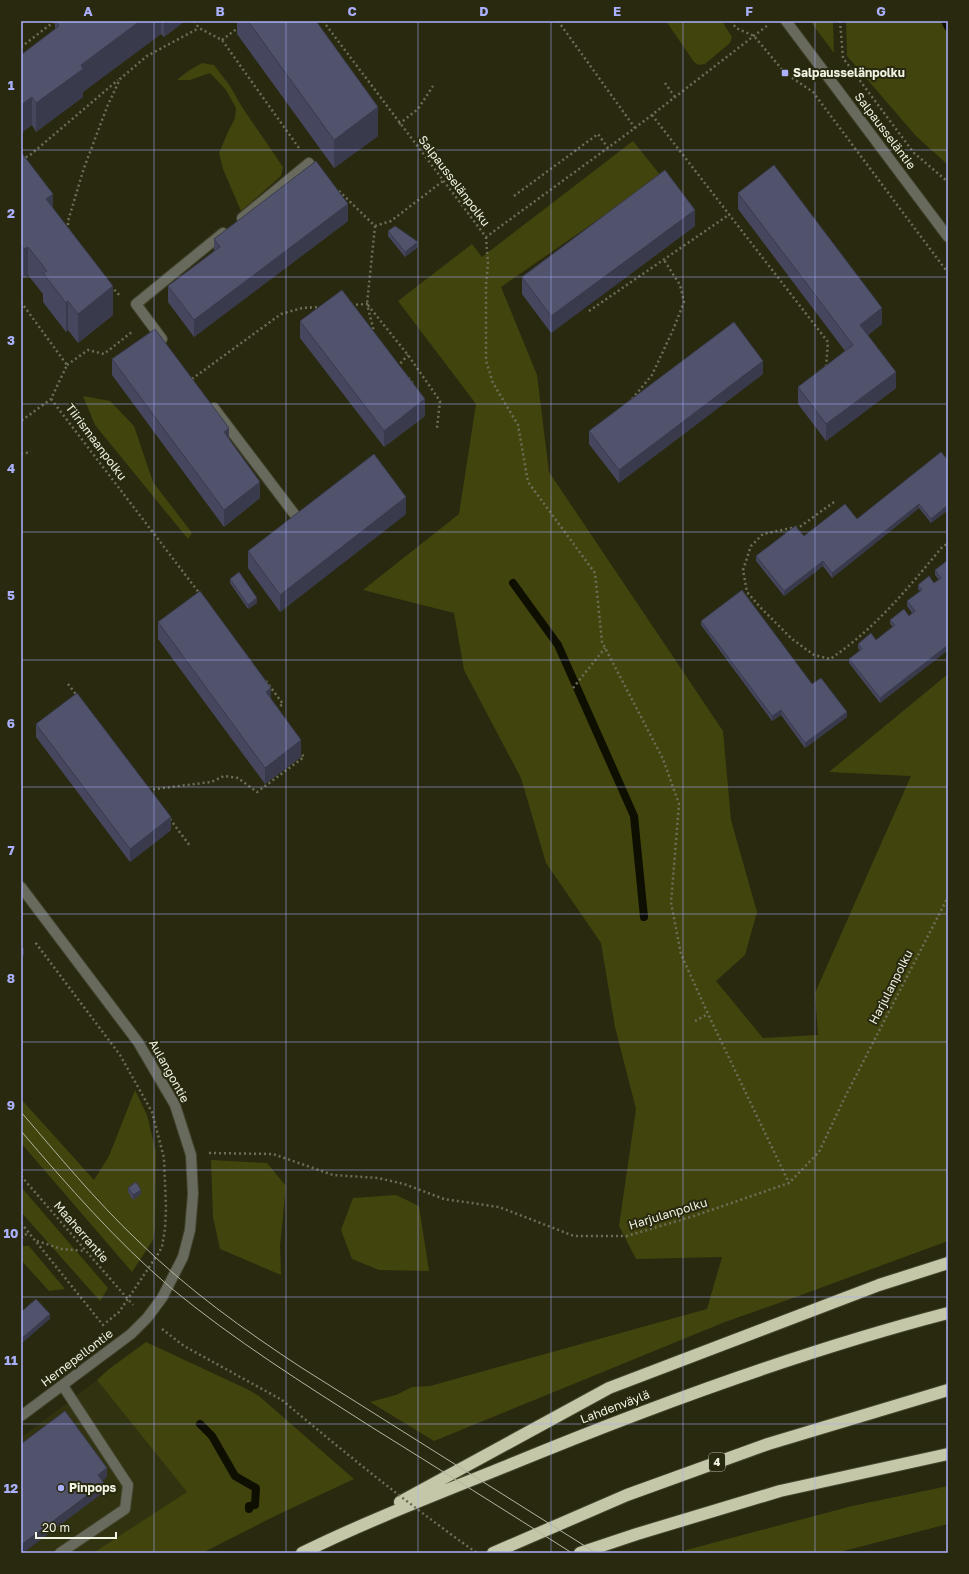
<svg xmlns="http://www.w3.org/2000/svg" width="969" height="1574" font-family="'Golos Text',sans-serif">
	<rect width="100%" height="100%" fill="#28290f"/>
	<path fill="#303210" d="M97,1380L188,1492L93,1553H21V1438Z"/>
	<path fill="#42440d" d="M666,21H722L732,37L730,43L705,64L699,65L694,62Z
		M811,21H833L834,53L810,21Z
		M846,21H948V165L916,136L847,56Z
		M202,63L214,65L230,86L242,107L283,167L281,176L241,211L223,169L219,153L228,132L235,118L236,108L226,90L210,73L190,80H177L188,71Z
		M633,141L661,176L501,287L537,375L549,472L723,731L731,820L757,912L745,955L716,981L763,1038L818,1035L815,993L911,776L829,772L948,674V1241L793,1298L725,1322L434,1441L370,1402L396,1395L412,1387L430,1386L707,1309L722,1257L636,1259L619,1226L636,1109L615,1027L601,943L546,863L521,778L464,670L454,613L363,590L459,514L476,404L398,301L472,244L482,257Z
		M83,396L110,401L134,426L153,482L192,533L188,539L95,425Z
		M135,1090L147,1115L156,1152L155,1228L153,1240L132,1272L21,1143V1099L94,1180L109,1156Z
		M211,1160L267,1163L286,1186L280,1246L281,1275L220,1249L213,1217Z
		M21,1187L108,1288L100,1301L21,1212Z
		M396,1195L419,1206L429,1271L379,1270L352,1259L341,1230L353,1198Z
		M23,1246H29L65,1289L49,1291L21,1260V1247Z
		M146,1342L249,1390L259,1396L354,1479L277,1515L202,1553H93L187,1492L97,1380L109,1369Z
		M948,1486V1524L836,1553H675L852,1506Z"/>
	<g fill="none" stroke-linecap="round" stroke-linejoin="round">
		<path stroke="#0e0f00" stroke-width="8" d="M945,21L948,27
			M513,583L558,645L634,816L644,917
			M200,1424L212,1436L235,1476L256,1488L255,1505L249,1506V1509"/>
		<defs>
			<path id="minor" d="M786,21L948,237
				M242,218L309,163
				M162,339L136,304L223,233
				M214,408L295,515
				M21,887L138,1042L175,1105L191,1155L193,1194L190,1230L183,1257L162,1298L147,1318L131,1334L21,1416
				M60,1553L125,1509L128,1485L63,1386"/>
			<path id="highway" d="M400,1502L609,1388L879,1285L948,1263
				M302,1553C369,1520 440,1493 509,1465C652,1406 798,1352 948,1313
				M493,1553L627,1495L768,1444L948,1390
				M580,1553L637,1534L780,1491L948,1454"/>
		</defs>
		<use href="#minor" stroke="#44452d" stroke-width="12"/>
		<use href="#highway" stroke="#44452d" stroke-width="14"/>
		<path stroke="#6d6e58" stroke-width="2.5" stroke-dasharray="2 3" stroke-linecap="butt" d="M194,21L199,28L222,40L299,148
			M323,21L486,237L635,128L768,25
			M558,21L635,128
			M731,21L736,28L754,36L785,73L813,92L948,273
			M840,21L843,58L914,153L948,182
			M222,40L239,27
			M21,47L55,21
			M665,83L675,97
			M652,115L828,342L826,368
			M399,124L418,109L433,86
			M21,159L29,156L118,80
			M339,191L375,226L367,304L408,355L440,401L437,428
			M514,196L598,134L608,148
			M375,226L391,221L443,181
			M68,230V221L84,168L107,107L120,79L147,56L199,28
			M486,237L488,264L486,284V361L493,383L518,425L528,482L595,573L602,642L663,759L679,804L671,903L681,954L708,1014L789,1183
			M111,286L120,296
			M21,302L67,365L51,399L21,421
			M351,305L367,304L374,332
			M589,311L730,214
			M67,365L88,350L104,354L133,331
			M399,367L398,366L408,355
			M405,374L412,382L411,383
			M192,379L281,314L302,308L322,307
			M51,399L200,594
			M632,399L652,375L673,330L684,302L680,285L664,260
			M21,454L31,452
			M834,502L801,526L763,534L751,546L743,570L747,592L761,608L792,639L814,655L830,659C875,629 909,587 943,546L948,544
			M266,681L283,704L275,710
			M68,684L78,697
			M573,688L605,648
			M148,790L211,782L224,776L238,778L257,792L304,757L300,752
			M170,819L190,846
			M695,1021L708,1014
			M209,1153L273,1154L333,1175L378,1178L404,1184L444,1199L499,1207L574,1236H627L694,1216L789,1183L819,1152L844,1099L948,897
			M21,1176L133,1305
			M21,1223L103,1325L119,1312L158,1254L162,1247L165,1229L166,1208L164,1158L152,1112L120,1055L35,942
			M21,1238L29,1232
			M37,1241L62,1249L85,1251
			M162,1329L184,1346L282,1400"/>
		<use href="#minor" stroke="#686a5d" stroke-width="10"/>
		<use href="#highway" stroke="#c4c7a8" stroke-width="12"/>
		<path stroke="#b3b5a1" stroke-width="1" d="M21,1112C59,1156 95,1200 137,1240C187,1289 244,1330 302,1368L596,1553
			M21,1131C68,1186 116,1241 171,1288C234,1340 304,1384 373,1428C439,1469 506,1511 572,1553"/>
		<path stroke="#6d6e58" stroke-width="2.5" stroke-dasharray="2 3" stroke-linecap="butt" d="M282,1400C345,1453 409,1505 477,1553"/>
	</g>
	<path fill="#46475e" d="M55,21H185L164,37L161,34L115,68L83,92V97L36,132L32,125L21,133V55L55,30Z
		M237,21H316L378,136L334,168L237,34Z
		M21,152L113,315L78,343L68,330L66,332L43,302V294L28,275L24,278L21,273Z
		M738,193L882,324L868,335L896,388L826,441L798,404V387L845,351L738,209Z
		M348,221L194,337L168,302V286L214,251V239Z
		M695,226L551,333L522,294V277Z
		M388,231L418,247L405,257L388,236Z
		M300,321L425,416L384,447L300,338Z
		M112,359L229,440L260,498L224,527L112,375Z
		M763,374L619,483L589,444V431Z
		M948,460V510L931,523L919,508L832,578L823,566L784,596L756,561V556L804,536L857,519Z
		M406,514L280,612L248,568V551Z
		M948,550V560L946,557V552Z
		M948,560V650L880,703L849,663V659L860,651L858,648V644L876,640L893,627L890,624V620L909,616L912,613L907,606V601L920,591L918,589V585L934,583L939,580L935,575V570Z
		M230,579L257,603L248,609L230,583Z
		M701,621L812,684L847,717L805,748L781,715L772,721L701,625Z
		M158,622L271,699L301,757L265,784L158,639Z
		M36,724L171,830L130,862L36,737Z
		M128,1188L141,1194L133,1200L128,1192Z"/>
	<path fill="#393a4c" d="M140,21H161V34L83,92V97L36,132V103L81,65Z
		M164,21H185L164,37Z
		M32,97V125L21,133V105Z
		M378,107V136L334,168V140Z
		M53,194V222L46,199Z
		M348,204V221L194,337V320Z
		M695,210V226L551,333V316Z
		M418,242V247L405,257V252Z
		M28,247V275L24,278V249Z
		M113,286V315L78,343V314Z
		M68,301V330L66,332V303Z
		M882,308V324L860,341V325Z
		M763,361V374L619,483V470Z
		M896,372V388L826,441V424Z
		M425,399V416L384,447V431Z
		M229,428V445L224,432Z
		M260,482V498L224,527V510Z
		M406,497V514L280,612V595Z
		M919,504V508L832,578V573Z
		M948,505V510L931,523V519Z
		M823,561V566L784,596V591Z
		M257,598V603L248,609V605Z
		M948,645V650L880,703V698Z
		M271,688V705L266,692Z
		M781,710V715L772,721V716Z
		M847,712V717L805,748V743Z
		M301,740V757L265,784V768Z
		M171,817V830L130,862V849Z
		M24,950V955L21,957V952Z
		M141,1190V1194L133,1200V1195Z
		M50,1314V1319L21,1344V1339Z
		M107,1468V1477L98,1484V1475Z
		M104,1483V1492L23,1553H21V1545Z"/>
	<path fill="#51536d" stroke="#393a4c" d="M55,21H140L81,65L83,69L36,103L32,97L21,105V55L59,26Z
		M248,21H316L378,107L334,140Z
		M21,152L53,194L46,199L113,286L78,314L68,301L66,303L43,273L47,271L28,247L24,249L21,245Z
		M316,161L348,204L194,320L168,286L220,247L214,239Z
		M774,165L882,308L860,325L896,372L826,424L798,387L853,345L738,193Z
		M665,170L695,210L551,316L522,277Z
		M395,226L418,242L405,252L388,231Z
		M342,290L425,399L384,431L300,321Z
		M734,322L763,361L619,470L589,431Z
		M155,329L229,428L224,432L260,482L224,510L112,359Z
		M941,452L948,460V505L931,519L919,504L832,573L823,561L784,591L756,556L795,526L804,536L845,504L857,519Z
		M374,454L406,497L280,595L248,551Z
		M948,550V555L946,552Z
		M948,560V645L880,698L849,659L862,649L858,644L871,633L876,640L895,625L890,620L904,609L909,616L915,611L907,601L922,590L918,585L929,576L934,583L941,578L935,570Z
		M239,572L257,598L248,605L230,579Z
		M742,590L812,684L821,678L847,712L805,743L781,710L772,716L701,621Z
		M200,591L271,688L266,692L301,740L265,768L158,622Z
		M77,693L171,817L130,849L36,724Z
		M21,946L24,950L21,952Z
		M136,1182L141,1190L133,1195L128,1188Z
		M36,1299L50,1314L21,1339V1312Z
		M65,1411L107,1468L98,1475L104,1483L21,1545V1444Z"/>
	<path fill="none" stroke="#aab0fb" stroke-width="1" stroke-opacity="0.55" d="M154,21V1553M286,21V1553M418,21V1553M551,21V1553M683,21V1553M815,21V1553M21,150H948M21,277H948M21,404H948M21,532H948M21,660H948M21,787H948M21,914H948M21,1042H948M21,1170H948M21,1297H948M21,1424H948"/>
	<g fill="#aab0fb" stroke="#28290f" stroke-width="1.5">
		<rect x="781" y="69" width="8" height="8" rx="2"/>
		<circle cx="61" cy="1488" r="4"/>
	</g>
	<g text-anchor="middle" stroke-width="4" stroke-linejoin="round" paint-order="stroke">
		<rect fill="#28290f" stroke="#b5b6a3" stroke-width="1" x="709" y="1453" width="16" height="18" rx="3"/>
		<g font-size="11" font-weight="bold" fill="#f1f3e3">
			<text x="717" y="1466">4</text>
		</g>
		<g font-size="12" font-weight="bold" fill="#f1f3e3" stroke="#28290f" text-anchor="start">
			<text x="793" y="77">Salpausselänpolku</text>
			<text x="69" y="1492">Pinpops</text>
		</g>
		<g font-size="12" fill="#f1f3e3" stroke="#28290f">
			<text transform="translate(885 131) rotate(53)" y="4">Salpausseläntie</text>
			<text transform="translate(454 181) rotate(53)" y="4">Salpausselänpolku</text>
			<text transform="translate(96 442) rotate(53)" y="4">Tiirismaanpolku</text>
			<text transform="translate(891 987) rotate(-63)" y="4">Harjulanpolku</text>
			<text transform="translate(169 1071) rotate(61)" y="4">Aulangontie</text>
			<text transform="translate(668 1214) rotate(-17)" y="4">Harjulanpolku</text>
			<text transform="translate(81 1232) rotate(49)" y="4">Maaherrantie</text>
			<text transform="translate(77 1358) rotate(-37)" y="4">Hernepellontie</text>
			<text transform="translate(615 1407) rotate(-21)" y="4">Lahdenväylä</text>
		</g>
	</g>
	<rect width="969" height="1574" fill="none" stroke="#28290f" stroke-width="44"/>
	<path d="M36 1532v6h80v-6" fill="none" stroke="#f1f3e3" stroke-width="2"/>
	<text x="42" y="1532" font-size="12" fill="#f1f3e3" stroke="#28290f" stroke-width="3" paint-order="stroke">20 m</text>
	<rect x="22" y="22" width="925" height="1530" fill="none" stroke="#aab0fb" stroke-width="1.5"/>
	<g font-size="13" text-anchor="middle" font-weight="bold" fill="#aab0fb">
		<text x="88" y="16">A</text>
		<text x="220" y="16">B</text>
		<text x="352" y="16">C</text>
		<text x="484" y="16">D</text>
		<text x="617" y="16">E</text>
		<text x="749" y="16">F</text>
		<text x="881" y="16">G</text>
		<text x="11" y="90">1</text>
		<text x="11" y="218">2</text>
		<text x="11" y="345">3</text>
		<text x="11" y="473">4</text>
		<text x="11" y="600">5</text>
		<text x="11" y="728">6</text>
		<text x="11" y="855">7</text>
		<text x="11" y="983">8</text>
		<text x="11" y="1110">9</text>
		<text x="11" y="1238">10</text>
		<text x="11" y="1365">11</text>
		<text x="11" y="1493">12</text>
	</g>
</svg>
